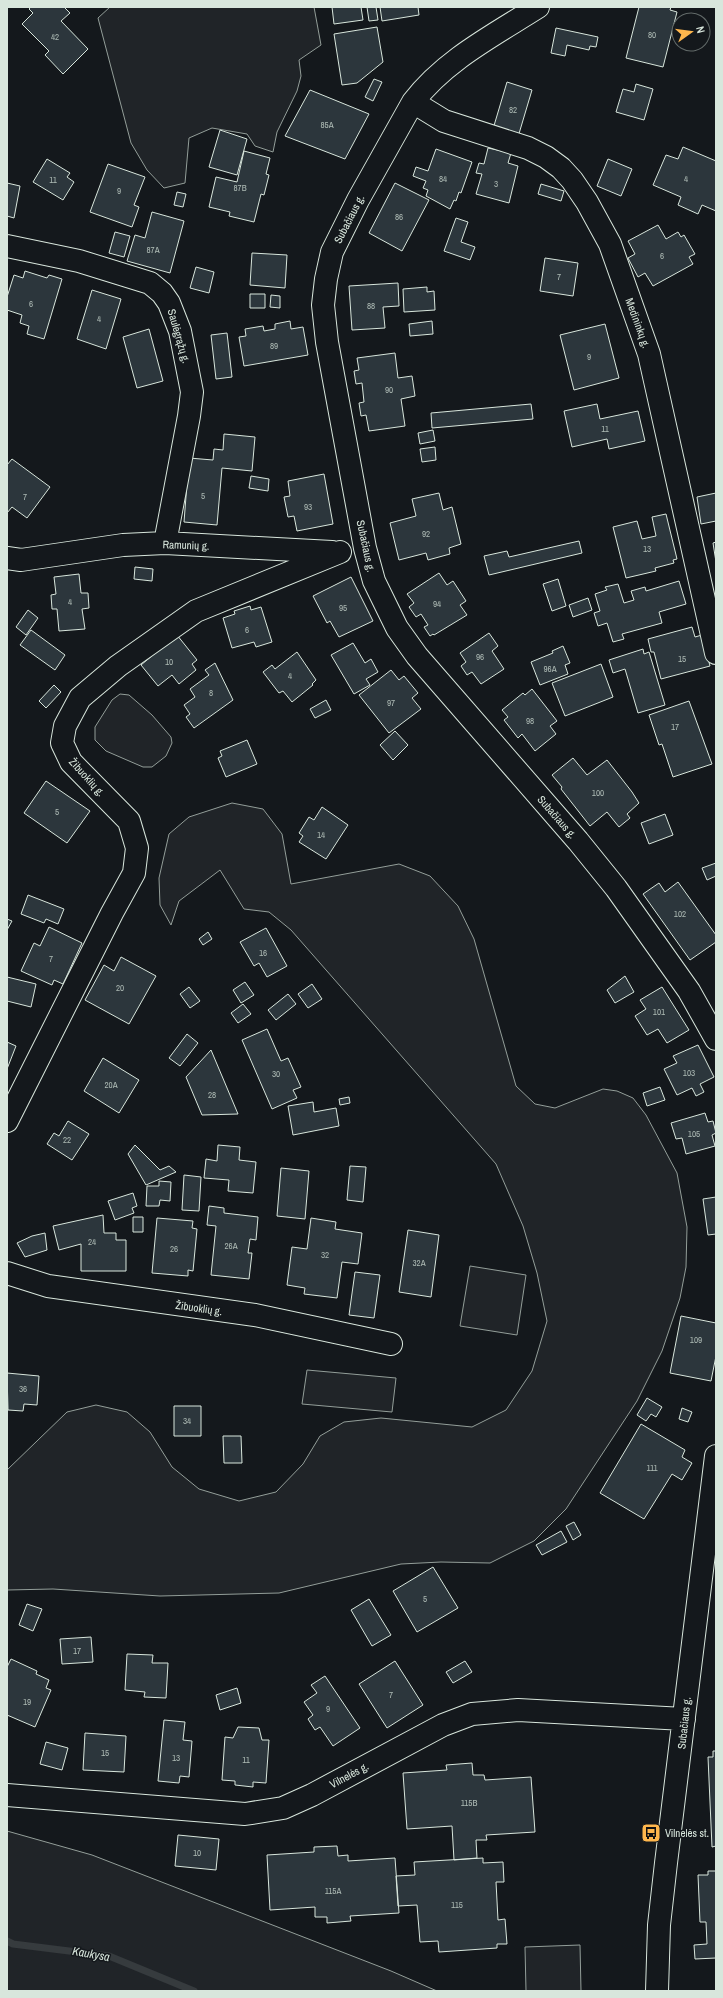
<svg xmlns="http://www.w3.org/2000/svg" width="723" height="1998" font-family="'Archivo Narrow',sans-serif">
	<rect width="100%" height="100%" fill="#14181c"/>
	<path fill="#202428" stroke="#939e99" d="M110,7H314L321,45L299,60L301,76L297,91L277,132L273,152L255,146L247,134L212,128L189,138L185,183L164,188L147,170L131,143L98,18Z
		M120,694L129,695L152,715L171,737L172,743L166,756L152,767H143L106,751L95,740V727L112,700Z
		M232,803L263,809L282,834L291,884L399,864L430,876L458,906L474,939L516,1086L535,1104L555,1108L603,1089L617,1091L633,1098L646,1115L677,1173L687,1227L686,1267L680,1298L662,1351L637,1401L566,1509L534,1541L490,1563L441,1562L401,1564L279,1593L160,1596L53,1589L7,1590V1470L67,1412L96,1405L127,1412L150,1432L172,1467L199,1489L239,1501L276,1492L303,1464L320,1436L344,1422L381,1418L472,1427L506,1410L532,1371L547,1321L537,1273L523,1226L496,1164L291,930L269,912L244,909L220,870L179,901L171,925L160,905L159,878L169,834L189,817Z
		M470,1266L526,1275L517,1335L460,1326Z
		M307,1370L396,1378L392,1412L302,1404Z
		M7,1831L92,1855L391,1971L437,1991H7Z
		M580,1945L581,1991H526L525,1947Z"/>
	<g fill="none" stroke-linecap="round" stroke-linejoin="round">
		<path stroke="#363b3e" stroke-width="7" d="M7,1941L13,1944L109,1956L194,1991"/>
	</g>
	<path fill="#2c363c" stroke="#d8e6dc" d="M31,7H64L70,13L61,21L88,49L63,74L45,55L49,51L22,24L33,13L29,9Z
		M332,7H361L363,20L334,24Z
		M367,7H376L378,20L369,21Z
		M380,7H418L419,15L382,21Z
		M639,7H671L670,10L677,12L663,67L626,58Z
		M377,27L383,62L357,83L342,85L334,34Z
		M556,28L598,37L596,47L590,46L589,50L567,45L565,56L551,53Z
		M374,79L382,82L373,101L365,97Z
		M507,82L532,90L518,137L493,129Z
		M636,84L653,89L644,120L616,112L623,89L634,92Z
		M310,90L369,114L345,159L285,136Z
		M220,130L247,139L237,175L209,167Z
		M683,147L716,161V211L702,205L698,214L678,205L681,197L653,185L666,155L678,159Z
		M488,148L511,153L508,163L518,166L509,203L476,194L482,174L476,173L479,163L484,164Z
		M436,149L472,162L461,193L459,192L456,201L454,200L450,209L426,196L428,190L423,188L426,181L413,176L416,167L428,171Z
		M244,151L270,158L266,174L269,175L264,195L261,194L254,222L229,216L230,212L209,207L216,177L237,182Z
		M47,159L70,173L67,177L74,182L63,200L33,182Z
		M608,159L632,169L621,196L597,186Z
		M108,164L145,177L134,205L139,207L132,227L90,212Z
		M7,183L20,186L14,218L7,216Z
		M395,183L429,200L402,251L369,233Z
		M541,184L564,191L561,201L538,194Z
		M177,192L186,194L183,207L174,205Z
		M152,212L184,221L170,273L127,261L135,235L145,238Z
		M456,218L468,222L461,242L475,247L470,260L444,251Z
		M658,225L666,239L678,232L681,237L684,235L695,254L689,257L693,264L653,286L645,273L638,277L628,258L635,254L628,241Z
		M115,232L130,236L124,257L109,253Z
		M252,253L287,255L285,288L250,285Z
		M545,258L578,263L573,296L540,291Z
		M196,267L214,272L209,293L190,288Z
		M25,271L47,278L49,275L62,279L44,339L27,334L29,326L20,323L22,315L7,310V297L14,275L23,278Z
		M398,283L399,306L383,307L385,328L352,330L349,286Z
		M427,287V292L434,291L435,310L404,312L403,289Z
		M92,290L121,299L106,349L77,339Z
		M250,294H265V308H250Z
		M271,295L280,296V308L270,307Z
		M290,321L291,329L303,327L308,355L244,366L239,337L246,336L245,329L263,326L264,331L275,329V324Z
		M432,321L433,334L410,336L409,324Z
		M605,324L619,378L574,390L560,335Z
		M149,329L163,381L137,388L123,337Z
		M227,333L232,377L216,379L211,335Z
		M395,353L398,378L412,376L415,396L401,399L405,426L369,431L366,415L361,416L359,403L364,402L362,383L356,384L354,371L359,370L357,358Z
		M531,404L533,419L432,428L431,413Z
		M597,404L600,419L638,411L645,441L609,449L607,439L572,447L564,411Z
		M433,430L435,441L420,444L418,433Z
		M224,434L255,437L252,471L222,468L217,525L184,522L189,458L213,460L214,449L223,450Z
		M435,447L436,460L422,462L420,449Z
		M12,459L50,487L27,518L12,507L7,513V465Z
		M324,474L333,524L297,531L294,516L288,517L284,497L290,496L288,481Z
		M251,476L269,479L268,491L249,488Z
		M439,493L443,510L452,507L461,544L449,548L450,554L428,560L426,553L399,560L390,523L416,516L412,499Z
		M716,493V521L701,524L697,497Z
		M666,514L677,559L673,560L674,563L655,568L656,571L626,578L613,527L637,521L642,539L656,536L652,517Z
		M579,541L582,553L489,575L484,556L507,551L509,557Z
		M716,542V562L713,543Z
		M135,567L153,569L152,581L134,579Z
		M439,573L447,585L453,581L466,601L460,605L467,615L434,635L433,634L430,636L424,627L428,625L421,614L416,617L409,607L414,603L407,594Z
		M79,574L81,593H88L89,608L82,609L85,629L59,631L57,609H52L51,595L56,594L54,577Z
		M351,577L373,621L339,637L330,621L327,623L313,596Z
		M558,579L566,606L552,611L543,584Z
		M679,581L686,604L659,612L662,623L622,634L624,639L613,642L607,623L598,626L594,613L600,611L595,594L607,590L605,587L618,584L624,603L634,600L631,591L645,587L646,591Z
		M588,598L592,610L573,617L569,605Z
		M250,606L251,610L261,607L272,642L256,647L254,642L232,648L223,618L235,614L234,611Z
		M28,610L38,618L26,635L16,627Z
		M692,627L695,637L702,635L710,666L661,679L654,652H651L648,639Z
		M31,630L65,655L55,670L20,645Z
		M489,633L498,646L492,651L504,669L481,684L472,672L467,675L461,666L466,662L460,653Z
		M177,635L197,660L192,664L196,670L179,684L172,675L158,686L141,665Z
		M353,643L365,663L371,659L378,672L366,679L370,685L354,694L331,655Z
		M563,646L570,663L565,665L568,674L540,685L531,662L553,653L552,651Z
		M643,649L644,654L649,652L665,705L638,713L625,669L613,673L609,660Z
		M297,652L316,680L312,684L313,685L292,702L283,691L279,693L263,672L272,665L275,669Z
		M215,663L233,700L194,728L186,717L190,714L184,705L195,697L190,689L209,675L205,670Z
		M601,664L613,697L565,716L552,683Z
		M391,670L399,680L404,676L418,693L412,698L421,709L389,733L359,695Z
		M54,685L61,692L46,708L39,701Z
		M532,689L557,721L550,726L556,734L535,751L522,734L518,738L504,720L508,717L502,710L523,693L525,695Z
		M326,700L331,710L315,718L310,709Z
		M689,701L712,764L673,777L662,744L659,745L649,715Z
		M395,731L408,745L393,760L380,745Z
		M247,740L257,764L226,777L218,758L222,756L220,751Z
		M573,758L587,775L607,760L632,792L639,803L627,814L630,818L619,827L607,812L590,826L561,789L562,787L552,775Z
		M46,781L90,811L67,843L24,813Z
		M322,807L348,825L326,859L299,842L303,836L299,833L309,817L314,820Z
		M665,814L673,835L649,844L641,823Z
		M716,863V876L707,880L702,868Z
		M678,882L716,935V942L690,960L643,894L659,883L665,892Z
		M28,895L64,909L58,924L46,919L44,923L21,914Z
		M7,919L12,921L7,930Z
		M49,927L82,943L63,984L54,980L52,985L21,971L34,943L40,946Z
		M266,928L287,966L267,977L259,963L254,966L240,942Z
		M208,932L212,939L203,945L199,939Z
		M121,957L156,976L129,1024L85,1000L104,965L114,971Z
		M625,976L634,992L615,1003L607,990Z
		M7,977L36,984L31,1007L7,1001Z
		M245,982L254,995L241,1003L233,990Z
		M312,984L322,999L308,1008L298,994Z
		M189,987L200,1001L190,1008L180,994Z
		M662,987L689,1030L667,1043L658,1029L647,1035L635,1016L646,1009L640,1000Z
		M288,994L296,1004L276,1020L268,1010Z
		M243,1004L251,1014L238,1023L231,1013Z
		M267,1029L281,1061L288,1058L301,1087L293,1090L297,1098L272,1109L242,1040Z
		M187,1034L198,1043L180,1066L169,1058Z
		M7,1042L16,1046L7,1069Z
		M698,1045L714,1077L700,1084L704,1092L696,1096L692,1088L677,1095L664,1069L677,1063L673,1056Z
		M211,1050L238,1114L202,1115L186,1077Z
		M103,1058L139,1080L119,1113L84,1091Z
		M660,1087L665,1100L647,1106L643,1093Z
		M349,1097L350,1103L340,1105L339,1099Z
		M313,1102L314,1112L336,1108L339,1126L293,1135L288,1106Z
		M705,1113L708,1122L713,1121L716,1133L712,1135L715,1146L686,1154L682,1138L676,1139L671,1123Z
		M68,1121L89,1134L72,1160L47,1144L54,1133L59,1136Z
		M135,1145L160,1170L169,1166L176,1172L146,1185L128,1154Z
		M218,1145L240,1147L239,1160L256,1162L253,1193L228,1191L229,1180L204,1178L206,1159L217,1161Z
		M350,1166L366,1167L363,1202L347,1200Z
		M281,1168L309,1171L305,1219L277,1216Z
		M184,1175L201,1177L199,1211L182,1210Z
		M159,1181L171,1182L170,1201L160,1200L159,1206H146L147,1186H159Z
		M133,1193L137,1206L132,1208L134,1213L115,1220L108,1201Z
		M716,1197V1234L708,1235L703,1199Z
		M209,1206L224,1208V1213L258,1217L256,1240L250,1239L248,1253H252L249,1279L211,1275L216,1226L207,1225Z
		M103,1215L104,1233H116V1240H126V1271H81V1244L59,1250L53,1226Z
		M133,1217H143V1232H133Z
		M157,1218L193,1221L192,1228L197,1229L193,1271L188,1270V1276L152,1273Z
		M311,1218L336,1222L335,1229L362,1233L358,1264L342,1262L337,1298L304,1294L305,1288L287,1285L292,1247L307,1249Z
		M408,1230L439,1235L431,1297L399,1292Z
		M45,1233L47,1250L25,1257L17,1243L32,1236Z
		M355,1272L380,1275L374,1318L349,1315Z
		M681,1316L716,1323V1356L711,1381L670,1373Z
		M7,1373L39,1376L37,1405L24,1404L23,1411L8,1410Z
		M647,1398L662,1407L656,1417L651,1414L646,1421L637,1415Z
		M174,1406H201V1436H174Z
		M682,1408L692,1412L688,1422L679,1419Z
		M641,1424L685,1450L682,1457L692,1463L682,1480L672,1474L644,1519L600,1493Z
		M223,1436H241L242,1463H224Z
		M574,1522L581,1535L573,1540L566,1526Z
		M561,1531L567,1542L542,1555L536,1545Z
		M433,1567L458,1608L417,1632L393,1591Z
		M369,1599L391,1635L372,1646L351,1610Z
		M27,1604L42,1609L33,1631L19,1625Z
		M91,1637L93,1662L62,1664L60,1639Z
		M127,1654L153,1655L152,1663H168L166,1698L144,1697L145,1692L125,1690Z
		M11,1659L37,1671L36,1674L49,1680L46,1688L51,1690L35,1727L7,1715V1667Z
		M395,1661L423,1705L387,1728L359,1684Z
		M465,1661L472,1672L453,1683L446,1672Z
		M325,1676L360,1728L333,1746L320,1727L315,1730L308,1719L313,1715L304,1702L317,1693L311,1685Z
		M237,1688L241,1703L220,1710L216,1695Z
		M164,1720L185,1722L183,1740L192,1741L189,1777L180,1776L179,1783L158,1781Z
		M238,1727L259,1728L262,1740H269L266,1783L253,1782V1787L235,1785V1781L222,1780L225,1737L233,1738Z
		M85,1733L126,1736L124,1772L83,1770Z
		M46,1742L68,1748L62,1770L40,1764Z
		M713,1751H716V1846L712,1847L708,1757H713Z
		M472,1763L473,1775H484L485,1780L531,1777L535,1832L486,1835L487,1840H476L477,1858L454,1860L452,1826L407,1829L403,1773L447,1770L446,1765Z
		M178,1835L219,1839L216,1870L175,1866Z
		M337,1846L338,1856L348,1855V1861L395,1858L399,1913L350,1916L351,1921L327,1923V1917H315V1907L270,1910L267,1855L314,1852V1847Z
		M483,1858V1863L503,1862L504,1882H496L498,1920L505,1919L507,1944H497V1948L439,1952L438,1941L420,1942L417,1905L398,1906L396,1876L415,1875L414,1862Z
		M708,1871H716V1958L695,1959L694,1945L707,1944L706,1922H700L698,1875H708Z"/>
	<g fill="none" stroke-linecap="round" stroke-linejoin="round">
		<defs>
			<path id="minor" d="M538,7C494,35 445,60 413,102L358,200L332,252L326,279L323,305L327,342L365,548L374,581L397,628L417,656L578,841L616,888L689,991L716,1039
				M413,102L444,121L528,148L546,157L561,168L572,180L587,202L610,244L649,354L716,653
				M7,246L79,261L150,283L162,293L169,303L180,331L192,392L189,416L165,543
				M7,558L21,560L123,545L165,543L332,552
				M7,1121L112,913L134,873L137,848L129,821L71,762L62,743L65,726L80,698L118,666L196,611L340,552
				M7,1273L48,1286L255,1315L391,1344
				M7,1795L245,1814L283,1808L312,1795L443,1725L472,1714L518,1710L684,1719
				M657,1991L659,1925L666,1863L716,1456"/>
		</defs>
		<use href="#minor" stroke="#d8e6dc" stroke-width="24"/>
		<use href="#minor" stroke="#14181c" stroke-width="22"/>
	</g>
	<defs>
		<symbol id="bus-square" viewBox="-11 -11 22 22"><rect x="-9" y="-9" width="18" height="18" rx="4" fill="#ffb74d" stroke="#14181c"/><path d="M-5-6H5V4H4V6H2V4H-2V6H-4V4H-5ZM-3.5-4V0h7V-4ZM-3.5 1.2v1.5H-2V1.2ZM2 1.2v1.5H3.5V1.2Z" fill="#111"/></symbol>
	</defs>
	<g fill-rule="evenodd">
		<use href="#bus-square" x="640" y="1822" width="22" height="22"/>
	</g>
	<g text-anchor="middle" stroke-width="3" stroke-linejoin="round" paint-order="stroke">
		<g font-size="9" fill="#adbab4">
			<text x="652" y="38">80</text>
			<text x="55" y="40">42</text>
			<text x="513" y="113">82</text>
			<text x="327" y="128">85A</text>
			<text x="443" y="182">84</text>
			<text x="686" y="182">4</text>
			<text x="53" y="183">11</text>
			<text x="496" y="187">3</text>
			<text x="240" y="191">87B</text>
			<text x="119" y="194">9</text>
			<text x="399" y="220">86</text>
			<text x="153" y="253">87A</text>
			<text x="662" y="259">6</text>
			<text x="559" y="280">7</text>
			<text x="31" y="307">6</text>
			<text x="371" y="309">88</text>
			<text x="99" y="322">4</text>
			<text x="274" y="349">89</text>
			<text x="589" y="360">9</text>
			<text x="389" y="393">90</text>
			<text x="605" y="432">11</text>
			<text x="203" y="499">5</text>
			<text x="25" y="500">7</text>
			<text x="308" y="510">93</text>
			<text x="426" y="537">92</text>
			<text x="647" y="552">13</text>
			<text x="70" y="605">4</text>
			<text x="437" y="607">94</text>
			<text x="343" y="611">95</text>
			<text x="247" y="633">6</text>
			<text x="480" y="660">96</text>
			<text x="682" y="662">15</text>
			<text x="169" y="665">10</text>
			<text x="550" y="672">96A</text>
			<text x="290" y="679">4</text>
			<text x="211" y="696">8</text>
			<text x="391" y="706">97</text>
			<text x="530" y="724">98</text>
			<text x="675" y="730">17</text>
			<text x="598" y="796">100</text>
			<text x="57" y="815">5</text>
			<text x="321" y="838">14</text>
			<text x="680" y="917">102</text>
			<text x="263" y="956">16</text>
			<text x="51" y="962">7</text>
			<text x="120" y="991">20</text>
			<text x="659" y="1015">101</text>
			<text x="689" y="1076">103</text>
			<text x="276" y="1077">30</text>
			<text x="111" y="1088">20A</text>
			<text x="212" y="1098">28</text>
			<text x="694" y="1137">105</text>
			<text x="67" y="1143">22</text>
			<text x="92" y="1245">24</text>
			<text x="231" y="1249">26A</text>
			<text x="174" y="1252">26</text>
			<text x="325" y="1258">32</text>
			<text x="419" y="1266">32A</text>
			<text x="696" y="1343">109</text>
			<text x="23" y="1392">36</text>
			<text x="187" y="1424">34</text>
			<text x="652" y="1471">111</text>
			<text x="425" y="1602">5</text>
			<text x="77" y="1654">17</text>
			<text x="391" y="1698">7</text>
			<text x="27" y="1705">19</text>
			<text x="328" y="1712">9</text>
			<text x="105" y="1756">15</text>
			<text x="176" y="1761">13</text>
			<text x="246" y="1763">11</text>
			<text x="469" y="1806">115B</text>
			<text x="197" y="1856">10</text>
			<text x="333" y="1894">115A</text>
			<text x="457" y="1908">115</text>
		</g>
		<g font-size="11" fill="#d8e6dc" stroke="#14181c">
			<text transform="translate(349 219) rotate(-63)" y="4">Subačiaus g.</text>
			<text transform="translate(638 323) rotate(70)" y="4">Medininkų g.</text>
			<text transform="translate(179 336) rotate(74)" y="4">Saulėgrąžų g.</text>
			<text transform="translate(186 545) rotate(2)" y="4">Ramunių g.</text>
			<text transform="translate(366 546) rotate(78)" y="4">Subačiaus g.</text>
			<text transform="translate(87 777) rotate(48)" y="4">Žibuoklių g.</text>
			<text transform="translate(557 817) rotate(49)" y="4">Subačiaus g.</text>
			<text transform="translate(199 1308) rotate(8)" y="4">Žibuoklių g.</text>
			<text transform="translate(684 1723) rotate(-84)" y="4">Subačiaus g.</text>
			<text transform="translate(349 1775) rotate(-28)" y="4">Vilnelės g.</text>
		</g>
		<g font-size="11" fill="#d8e6dc" stroke="#14181c" text-anchor="start">
			<text x="665" y="1837">Vilnelės st.</text>
		</g>
		<g font-size="12" font-style="italic" fill="#d8e6dc" stroke="#14181c">
			<text transform="translate(91 1954) rotate(10)" y="4">Kaukysa</text>
		</g>
	</g>
	<rect width="723" height="1998" fill="none" stroke="#d8e6dc" stroke-width="16"/>
	<g transform="translate(691 32) rotate(76)"><circle r="19" fill="#14181c" stroke="#626a69"/>
	<path d="M0-3L7 15L0 10L-7 15Z" fill="#ffb74d"/>
	<text y="-6" font-size="11" font-weight="bold" text-anchor="middle" fill="#d8e6dc">N</text>
	</g>
</svg>
